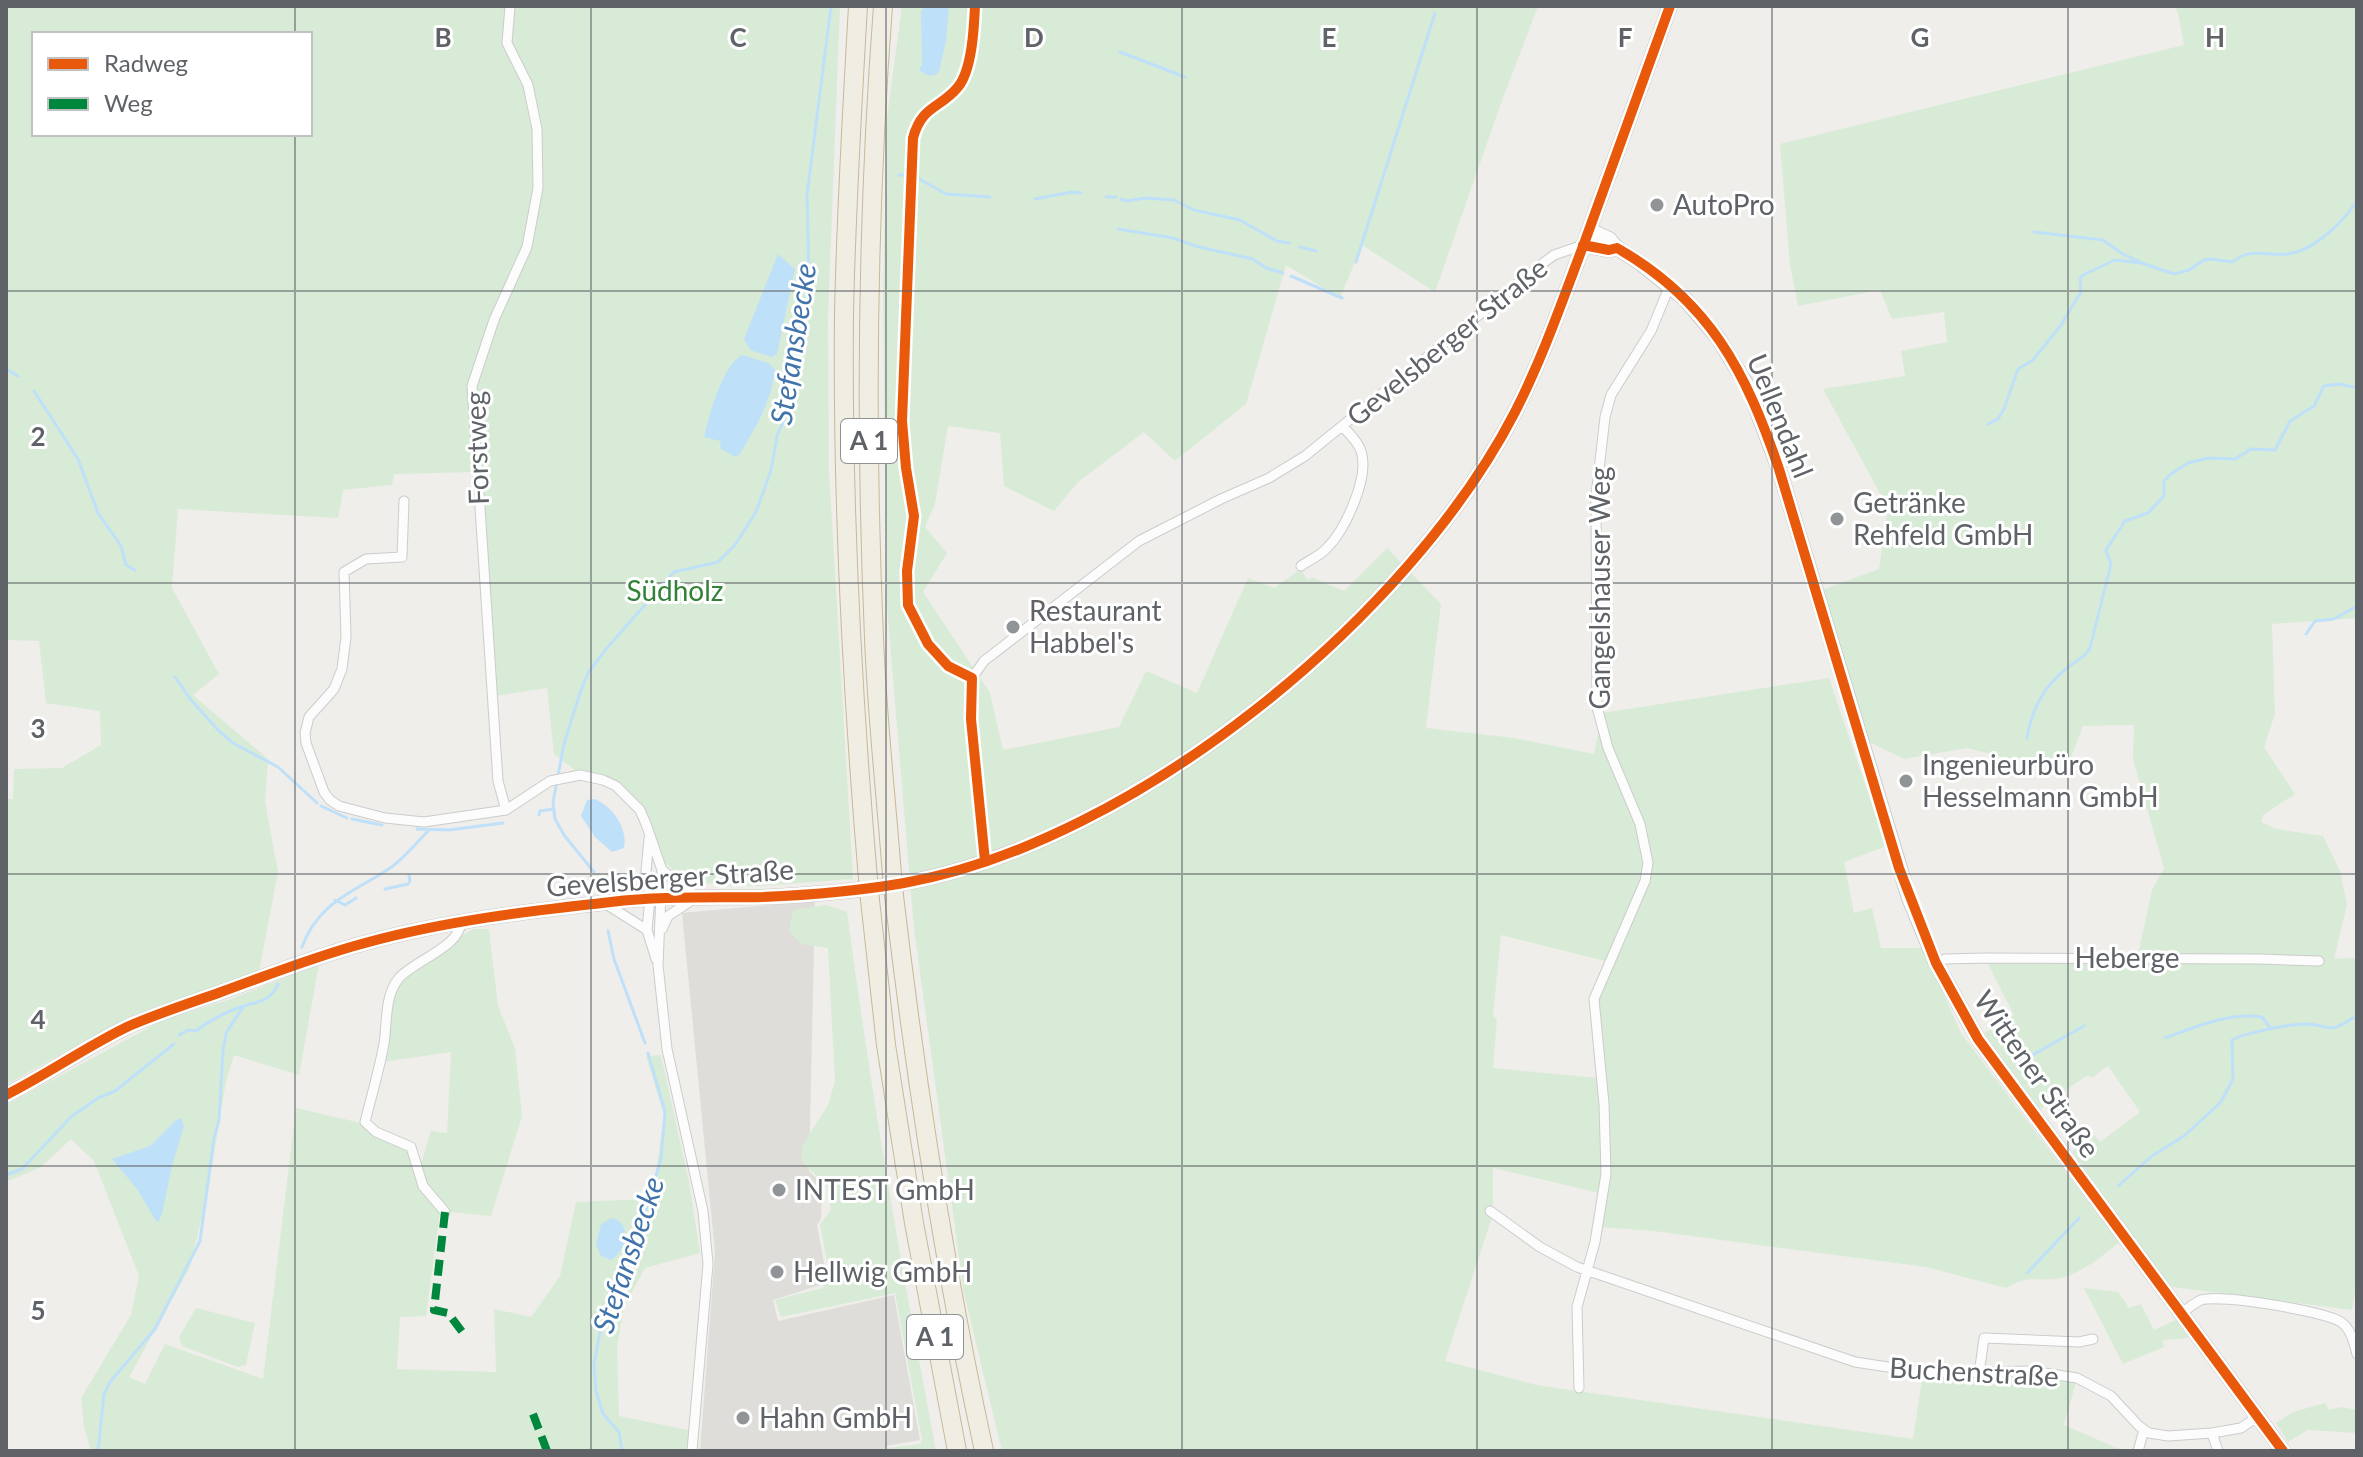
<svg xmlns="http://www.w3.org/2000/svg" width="2363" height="1457" font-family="Lato,sans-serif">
	<rect width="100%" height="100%" fill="#efeeea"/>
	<path fill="#dfddda" d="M815,901L809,1171L822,1184L821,1219L817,1225L826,1273L820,1285L773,1300L778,1321L894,1295L920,1440L886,1446L887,1451H700L715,1252L682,913Z"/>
	<path fill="#d8ebd6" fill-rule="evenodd" d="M6,6H840L828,318L829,470L853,879L759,886H726L683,879L665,863L643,806L630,792L606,776L576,771L554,754L547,688L496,696L474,472L394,474L392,485L343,490L338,518L178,509L172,588L219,674L193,695L268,759L265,802L278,872L259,972L136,1014L104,1030L6,1085V799H13L14,769L62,768L101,745L100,711L46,703L39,641L6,640ZM34,34H310V134H34Z
		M902,6H1538L1500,106L1435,292L1362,245L1340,298L1286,265L1246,404L1175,461L1144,432L1078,482L1054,511L1004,486L1000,433L948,426L935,504L925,527L947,553L923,592L990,693L1003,750L1119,727L1146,671L1197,693L1248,578L1274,588L1301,569L1307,580L1313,578L1344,591L1387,548L1441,604L1426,728L1514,738L1594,754L1602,713L1829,678L1886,846L1844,862L1854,913L1872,908L1881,948H1923L1961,1033L2100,1218L2115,1211L2072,1151L2094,1135L2100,1142L2140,1112L2108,1066L2093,1077L2086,1076L2040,1109L1984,1033L2014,1015L1986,960L2138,955L2152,890L2164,868L2133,759L2134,725L2083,726L2069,762L2030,764L1967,748L1904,759L1865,740L1819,591L1879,569L1888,508L1823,389L1905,376L1901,351L1947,342L1944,312L1892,319L1880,290L1798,306L1790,265L1780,144L2184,45L2178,13L2174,6H2357V618L2272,624L2275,714L2264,747L2295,794L2263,815L2261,822L2276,829L2323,836L2340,871L2347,905L2334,959L2354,958L2357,962V1280L2352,1310L2173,1287L2166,1280L2130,1232C2114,1248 2079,1277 2055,1279C2032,1281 2028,1275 2006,1288L1926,1267L1654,1231L1601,1227L1608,1195L1493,1168V1214L1445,1361L1536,1385L1913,1439L1922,1379L2035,1376L2076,1382L2064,1425L2124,1451H1002L964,1293L914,929L887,607L883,302L887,117ZM1501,935L1605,961L1616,948L1596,999L1598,1078L1493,1068L1497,1019L1493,1016Z
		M826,905L847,912C871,1093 902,1272 936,1451H888L887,1448L920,1444L922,1440L895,1293L781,1317L775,1300L823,1288L829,1272L820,1224L831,1210L827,1186L801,1161L802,1146L828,1105L835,1081L828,948L801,944L789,931L793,910Z
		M473,929H489L498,1006L515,1048L522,1116L491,1216L440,1211L426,1316L400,1317L397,1369L496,1372L494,1309L531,1317L560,1276L576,1202L647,1199L654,1188L664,1115L646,1056L661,1055L689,1182L700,1253L645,1268L624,1307L617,1347L619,1416L688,1430V1451H91L84,1427L81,1398L131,1315L139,1276L94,1161L71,1139L41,1167L6,1182V1105L163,1020L231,999L319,964L299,1075L234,1055L226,1081L208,1191L190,1267L129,1377L145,1384L165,1344L263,1379L296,1108L361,1123L374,1136L409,1152L420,1167L431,1131L447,1133L451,1052L383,1062C386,1042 387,1003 397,986C412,961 449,944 473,929Z
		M2084,1288L2118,1292L2129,1308L2141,1304L2154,1330L2176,1320L2189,1338L2163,1340L2164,1347L2123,1364Z
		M196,1308L255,1323L246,1365L238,1367L182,1346L179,1337Z
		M2325,1403L2329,1410L2341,1407L2357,1410V1433L2308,1430L2288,1442L2276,1423L2293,1412Z"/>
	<path fill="#bfe0f9" d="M926,6H949L946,41L939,72C931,78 927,76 919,70L922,64L921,11Z
		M778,254L795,269L777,354L772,357L750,350L744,339Z
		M742,355L769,363L775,370C770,405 757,424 740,454L735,457L721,449L720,441L704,437C710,414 721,367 742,355Z
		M595,799C613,807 628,828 624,848L612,852L595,837L581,816L587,800Z
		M181,1118L184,1126L172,1166L162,1214L159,1221H156L137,1189L112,1159L150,1146L176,1120Z
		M612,1218C633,1223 626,1251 611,1260L601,1256L596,1245L601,1224Z"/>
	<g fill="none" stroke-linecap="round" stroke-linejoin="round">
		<path stroke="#bfe0f9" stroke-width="3" d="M1120,52L1185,77
			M899,175H907
			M914,176L946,194L990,197
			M1106,197H1116
			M1035,199L1072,192L1081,193
			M1121,199L1127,201L1145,198L1174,200L1194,210L1240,220L1277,241L1289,243
			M1118,229L1173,238L1199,247L1253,259L1266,268L1283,273
			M2034,232L2103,240L2121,253L2140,262
			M1300,247L1316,251
			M1356,262L1435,13
			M1291,276L1342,298
			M6,369L18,376
			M34,391L78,459L98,513L121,546L126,565L135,570
			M1988,424L1998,419L2004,409L2018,369L2033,360L2061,325L2081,292L2080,279L2083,275L2115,260L2142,263L2174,274L2189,270L2204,260L2211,259L2233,262C2249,247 2267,256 2287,254C2314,251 2343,222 2357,201
			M2306,634L2315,621L2334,619L2357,606
			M175,677L191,700L218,730L233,743L278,767L317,803
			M2027,738C2032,709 2043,687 2067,668C2076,660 2084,659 2090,648L2111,564L2106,550L2125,521L2148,513L2164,496V481L2171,474L2188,463L2208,458L2235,459L2251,449L2275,450L2290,421L2314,406L2324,386L2340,384L2357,388
			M321,806L347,818
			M539,815L540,811L553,809
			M352,819L382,825
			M417,829L449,830L503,823
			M594,872L564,835L555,819L553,802L564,744L579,696L588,673L606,649L674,572L718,562L735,545L756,512L771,470L777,436L791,403L809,277L807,195L831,6
			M385,889L408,884L410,881L409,875
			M335,900L345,905L356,898
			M608,931L614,959L645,1043
			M302,947C319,900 356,892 393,866C406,856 417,842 429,830
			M179,1035L188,1030L197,1031C203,1024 225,1013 235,1009C252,1002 270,1004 278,984
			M2165,1038C2196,1027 2229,1012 2262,1017L2271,1029
			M2020,1062L2084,1026
			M6,1175L22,1169L71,1117L98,1098L115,1091L174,1044
			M2118,1186L2152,1156L2184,1136L2221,1102L2233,1079L2232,1040C2244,1033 2290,1024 2306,1024C2332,1025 2327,1035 2353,1018L2357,1019
			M2027,1273L2079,1218
			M98,1451L104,1394L110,1382L155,1329L200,1241L214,1138L219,1120L223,1051L226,1033L243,1007
			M622,1451L619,1432L603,1414L596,1391L594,1364L605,1306L631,1259L661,1159L665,1112L648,1053"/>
		<defs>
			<path id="minor" d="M404,501L402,557L366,559L344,572L346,637L342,669L334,689L309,717L305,733L306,743L324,792L330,800L339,806L385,818L424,822L506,810L550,781L580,775L603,780L616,786L640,810L646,824L662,870L658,965L667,1049L703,1211L708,1264L692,1451
				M1301,566C1309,560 1320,556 1327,548C1345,530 1370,477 1361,451C1358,442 1350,434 1343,427
				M506,810L498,781L472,386L494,320L527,247L538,188L537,129L528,85L507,43L510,6
				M649,839L646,871L650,898L647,930L656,959
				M985,861L970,699L972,678L984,661L1139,541L1221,499L1269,478L1305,456L1538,267L1554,255L1583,245
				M606,904L647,930
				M662,929L668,916L697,897L662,870
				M1936,963L1945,959L1986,958L2259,959L2319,961
				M1490,1211L1540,1247L1577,1267L1855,1362L1927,1373L2031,1371L2077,1378L2111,1396L2139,1426L2149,1433L2168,1436L2212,1433L2241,1428L2257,1417
				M445,1212L423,1186L411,1147L376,1132L365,1122C371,1098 378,1074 383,1049C388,1027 383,997 399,978C415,960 460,947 461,922
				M2181,1314C2187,1309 2194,1303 2201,1300C2220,1294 2324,1311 2341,1322C2351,1329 2354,1343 2357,1354
				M1979,1374L1984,1338L2079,1342L2093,1339
				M1579,1388L1577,1307L1595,1242L1606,1174L1604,1104L1594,999L1645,881L1648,863L1640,824L1608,748L1597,707L1596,496L1605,417L1611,395L1651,331L1670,285
				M2212,1433L2218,1451
				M2138,1451L2144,1430"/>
			<path id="secondary" d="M1589,230L1609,239L1617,248L1639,262L1685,299L1718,338L1748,387L1779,469L1909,898L1936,963L1978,1039L2283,1451
				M1583,245L1609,250L1617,248
				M6,1095C48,1074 87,1046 129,1026C159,1013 190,1003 221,992C268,975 316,956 365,943C445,921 528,911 611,902C662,896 712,898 763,897C810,895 858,891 904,883C1134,842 1409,618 1515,412C1543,357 1563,299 1585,241C1614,163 1641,84 1670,6"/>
			<path id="motorway" d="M858,6C852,109 846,212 844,315C842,504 852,691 868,879
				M883,6C867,216 865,428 874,638C877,717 886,796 892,875
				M894,896C916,1082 944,1267 984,1451
				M870,900L886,1045L914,1223L957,1451"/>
		</defs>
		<use href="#minor" stroke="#cbcccc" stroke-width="11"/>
		<use href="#secondary" stroke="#cacacb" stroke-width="16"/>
		<use href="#motorway" stroke="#c8b996" stroke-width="20"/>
		<use href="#minor" stroke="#fdfcfc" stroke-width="9"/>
		<use href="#secondary" stroke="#fdfcfc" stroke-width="14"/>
		<use href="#motorway" stroke="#f0ede3" stroke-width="18"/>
		<defs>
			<path id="motorway-bridge" d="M892,875L894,896
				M868,879L870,900"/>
		</defs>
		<use href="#motorway-bridge" stroke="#c8b996" stroke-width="20" stroke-linecap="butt"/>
		<use href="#motorway-bridge" stroke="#f0ede3" stroke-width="18"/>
		<path stroke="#00873e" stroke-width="8" stroke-dasharray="16 8" stroke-linecap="butt" d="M445,1212L434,1310L448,1313L463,1333
			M533,1414L547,1451"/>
		<defs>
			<path id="cycleway" d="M975,6C974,28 972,70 958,87C940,109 922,105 913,138L902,421L906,468L914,516L907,571L908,605L928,644L948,666L972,678L971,719L985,861
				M1583,245L1609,250L1617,248C1710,301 1746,372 1779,469L1899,868L1936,963L1978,1039L2283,1451
				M6,1095C48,1074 87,1046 129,1026C159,1013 190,1003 221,992C268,975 316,956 365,943C445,921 528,911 611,902C662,896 712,898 763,897C810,895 858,891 904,883C1134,842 1409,618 1515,412C1543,357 1563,299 1585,241C1614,163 1641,84 1670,6"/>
		</defs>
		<use href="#cycleway" stroke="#fff" stroke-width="15"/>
		<use href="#cycleway" stroke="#e8590c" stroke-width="10"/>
	</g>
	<path fill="none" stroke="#5f6368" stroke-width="2" stroke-opacity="0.55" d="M295,6V34M591,6V1451M886,6V1451M1182,6V1451M1477,6V1451M1772,6V1451M2068,6V1451M295,134V1451M6,291H2357M6,583H2357M6,874H2357M6,1166H2357"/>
	<g fill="#919496" stroke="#fff" stroke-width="3">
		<circle cx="1657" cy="205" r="8"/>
		<circle cx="1837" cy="519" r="8"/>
		<circle cx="1013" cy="627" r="8"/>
		<circle cx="1906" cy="781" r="8"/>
		<circle cx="779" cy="1190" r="8"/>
		<circle cx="777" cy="1272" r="8"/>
		<circle cx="743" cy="1418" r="8"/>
	</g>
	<g text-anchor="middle" stroke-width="6" stroke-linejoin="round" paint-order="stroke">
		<g fill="#fff" stroke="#8f9295" stroke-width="2">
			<rect x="841" y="419" width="56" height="44" rx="6"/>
			<rect x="907" y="1315" width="56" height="44" rx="6"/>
		</g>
		<g font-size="26" font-weight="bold" fill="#5f6368">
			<text x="869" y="450">A 1</text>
			<text x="935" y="1346">A 1</text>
		</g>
		<g font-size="28" fill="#5f6368" stroke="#fff" text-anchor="start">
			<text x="1673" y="215">AutoPro</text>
			<text x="1853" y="513">Getränke<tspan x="1853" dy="32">Rehfeld GmbH</tspan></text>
			<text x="1029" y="621">Restaurant<tspan x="1029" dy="32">Habbel's</tspan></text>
			<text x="1922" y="775">Ingenieurbüro<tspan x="1922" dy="32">Hesselmann GmbH</tspan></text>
			<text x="795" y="1200">INTEST GmbH</text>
			<text x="793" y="1282">Hellwig GmbH</text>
			<text x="759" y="1428">Hahn GmbH</text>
		</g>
		<g font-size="28" fill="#5f6368" stroke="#fff">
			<text transform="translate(1447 342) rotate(-39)" y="10">Gevelsberger Straße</text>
			<text transform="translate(1780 416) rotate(68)" y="10">Uellendahl</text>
			<text transform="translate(477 448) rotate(-92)" y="10">Forstweg</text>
			<text transform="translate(1600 588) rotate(-90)" y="10">Gangelshauser Weg</text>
			<text transform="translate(670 878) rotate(-4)" y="10">Gevelsberger Straße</text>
			<text x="2127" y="968">Heberge</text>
			<text transform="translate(2037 1074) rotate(55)" y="10">Wittener Straße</text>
			<text transform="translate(1974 1372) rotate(3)" y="10">Buchenstraße</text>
		</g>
		<g font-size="28" fill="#348238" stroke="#fff">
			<text x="675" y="601">Südholz</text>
		</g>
		<g font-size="30" font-style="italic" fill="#4174aa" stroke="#fff">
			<text transform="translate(794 344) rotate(-81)" y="10">Stefansbecke</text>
			<text transform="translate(629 1255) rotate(-71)" y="10">Stefansbecke</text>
		</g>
	</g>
	<g font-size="26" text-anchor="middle" font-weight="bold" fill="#5f6368" stroke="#fff" stroke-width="6" stroke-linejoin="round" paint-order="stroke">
		<text x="443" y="47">B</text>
		<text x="738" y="47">C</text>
		<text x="1034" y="47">D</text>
		<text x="1329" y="47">E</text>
		<text x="1625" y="47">F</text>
		<text x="1920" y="47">G</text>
		<text x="2215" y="47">H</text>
		<text x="38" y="446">2</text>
		<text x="38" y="738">3</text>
		<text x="38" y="1029">4</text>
		<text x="38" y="1320">5</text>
	</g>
	<rect width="2363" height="1457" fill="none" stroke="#5f6368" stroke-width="16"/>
	<rect x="32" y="32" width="280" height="104" fill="#ffffff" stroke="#bfc1c3" stroke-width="2"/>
	<rect x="48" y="58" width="40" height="12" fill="#e8590c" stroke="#bfc1c3" stroke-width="2"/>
	<text x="104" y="72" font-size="24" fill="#5f6368">Radweg</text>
	<rect x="48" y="98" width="40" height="12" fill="#00873e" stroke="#bfc1c3" stroke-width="2"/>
	<text x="104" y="112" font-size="24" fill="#5f6368">Weg</text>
</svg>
